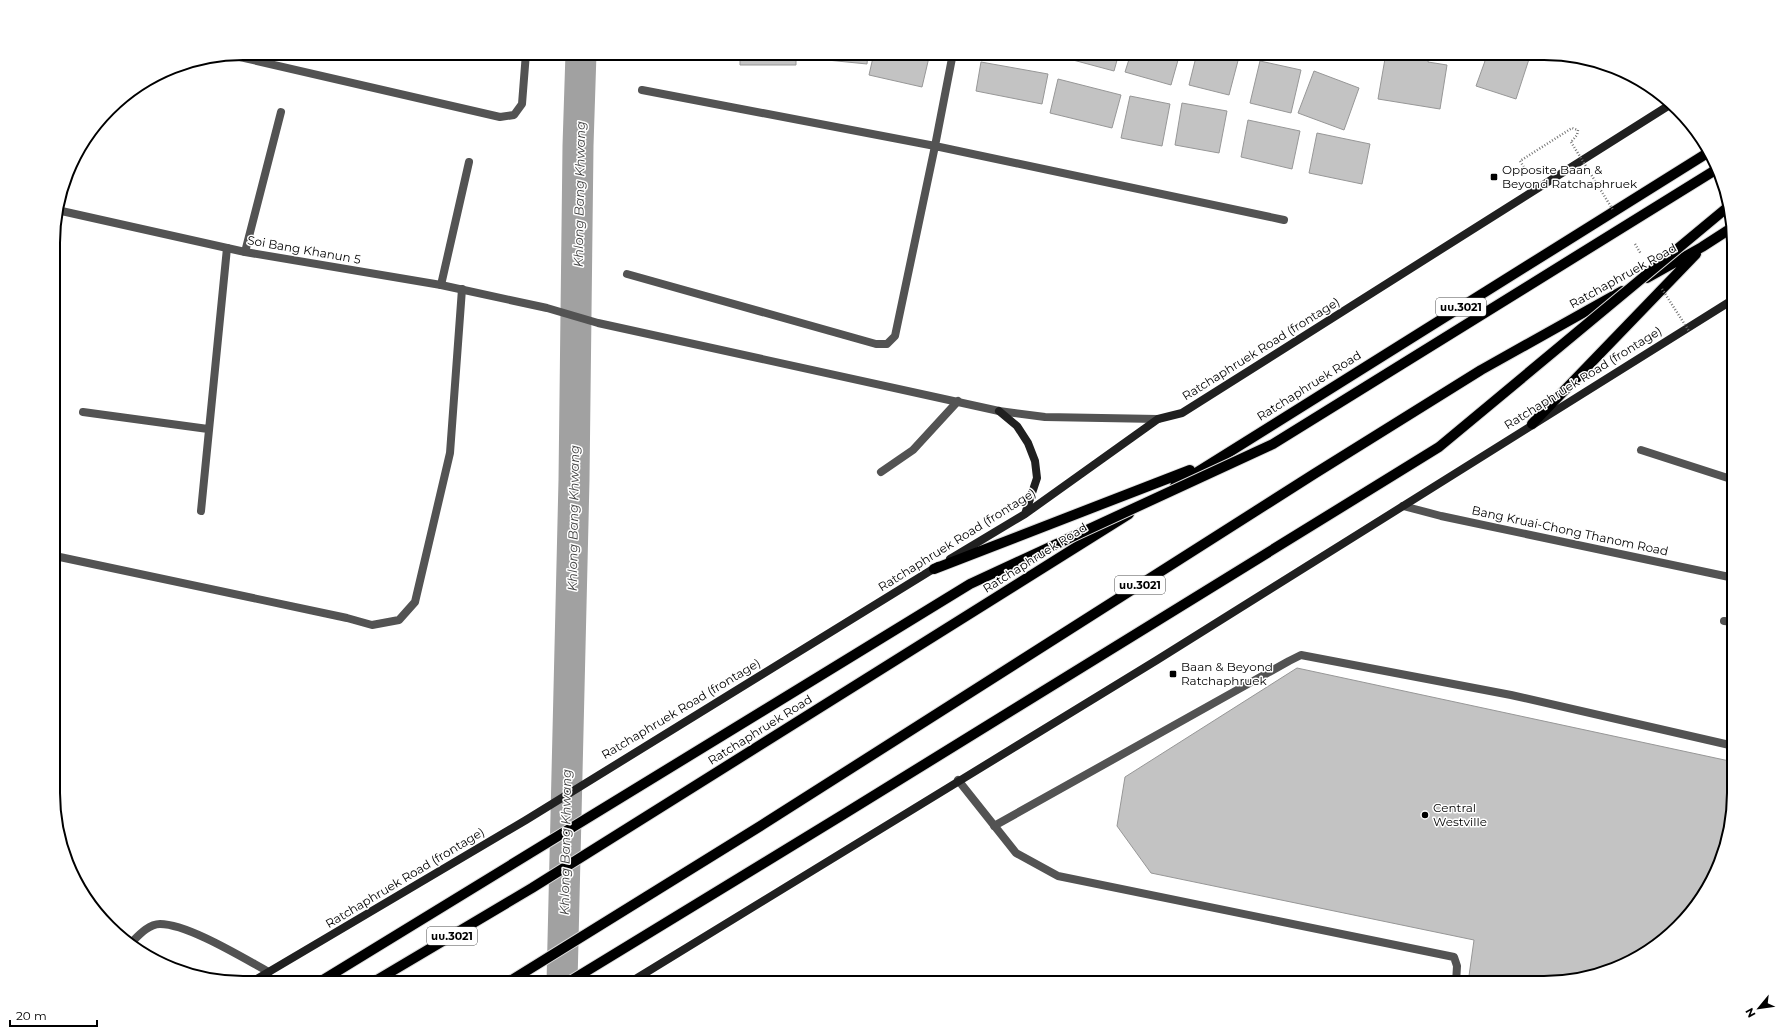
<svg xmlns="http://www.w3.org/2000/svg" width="1787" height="1036" font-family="Montserrat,'Noto Sans Thai',sans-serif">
	<rect width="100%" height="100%" fill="#fff"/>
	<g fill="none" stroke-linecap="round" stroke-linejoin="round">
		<path stroke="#a1a1a1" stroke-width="31" d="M562,983L574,480L578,146L581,53"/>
	</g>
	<path fill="#c3c3c3" stroke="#979797" d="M740,53H796V65H740Z
		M817,53H868L867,64L817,59Z
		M874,53H930L922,87L869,75Z
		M1030,53H1053L1051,60Z
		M1059,53H1119L1114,71L1058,56Z
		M1131,53H1180L1171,85L1125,72Z
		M1197,53H1240L1229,95L1189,85Z
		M1386,53H1429L1428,62L1447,65L1440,109L1378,99Z
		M1467,53H1531L1516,99L1476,86L1485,61L1466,55Z
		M1260,61L1301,70L1291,113L1250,103Z
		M981,62L1048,74L1042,104L976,91Z
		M1314,71L1359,88L1344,130L1298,113Z
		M1058,79L1121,95L1112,128L1050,113Z
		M1130,96L1170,104L1162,146L1121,138Z
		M1182,103L1227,111L1219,153L1175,145Z
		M1248,120L1300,131L1292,169L1241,157Z
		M1317,133L1370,144L1362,184L1309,173Z
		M1297,668L1734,762V805L1709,888L1649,951L1605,973L1556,983H1468L1474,940L1151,873L1117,826L1125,777Z"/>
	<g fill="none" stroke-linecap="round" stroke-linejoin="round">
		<defs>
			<path id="primary" d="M1647,278L1702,247L1733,227
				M1532,424L1696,254
				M1175,486L1709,152
				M934,569L1190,470
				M372,983L532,888L1129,514
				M507,983L762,825L1314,474L1481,370L1622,291"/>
		</defs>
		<use href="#primary" stroke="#dbdbdb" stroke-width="12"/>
		<path stroke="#757575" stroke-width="2.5" stroke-dasharray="1 2" stroke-linecap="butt" d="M1527,172L1520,161L1572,128L1578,130L1577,135L1571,142"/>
		<path stroke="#535353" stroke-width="8" d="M245,252L281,112
			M441,285L469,162
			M83,412L208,429
			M1641,450L1734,480
			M881,472L913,450L958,401
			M201,511L227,248
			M55,556L347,618L372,625L399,620L415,602L450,453L462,289
			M1724,621L1734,622
			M958,780L1016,853L1058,876L1454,957L1457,966L1456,983
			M994,826L1289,661L1301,655L1511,695L1734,746
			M132,942C139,935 149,924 160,924C188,924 243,958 269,972"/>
		<path stroke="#535353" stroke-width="8" d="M1353,53L1360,54
			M231,55L500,117L514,115L522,104L526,53
			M642,90L935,146L1284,220
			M627,274L876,344H887L895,336L935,146L953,53"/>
		<path stroke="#535353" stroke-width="8" d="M57,210L245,252L441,285L547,308L598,323L999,411L1045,417L1158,419
			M1403,506L1441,516L1734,578"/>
		<path stroke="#202020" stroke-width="8" d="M999,411L1017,426L1028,443L1035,461L1037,478L1025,514
			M950,559L1025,514L1158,419L1182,413L1668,106
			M250,983L526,820L938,566
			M629,983L1157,660L1734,299"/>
		<use href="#primary" stroke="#000" stroke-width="10"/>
		<defs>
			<path id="primary-bridge" d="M318,983L970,584L1273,444L1717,169
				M567,983L844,814L1439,447L1729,206"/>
		</defs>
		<use href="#primary-bridge" stroke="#dbdbdb" stroke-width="12" stroke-linecap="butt"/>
		<path stroke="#757575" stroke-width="2.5" stroke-dasharray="1 2" stroke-linecap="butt" d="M1571,142L1613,210
			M1635,244L1641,254
			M1662,289L1689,331"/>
		<use href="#primary-bridge" stroke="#000" stroke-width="10"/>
	</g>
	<g fill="#000" stroke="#fff" stroke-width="1.5">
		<rect x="1490" y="173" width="8" height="8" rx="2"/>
		<rect x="1169" y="670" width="8" height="8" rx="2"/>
		<circle cx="1425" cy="815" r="4"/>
	</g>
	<g text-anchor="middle" stroke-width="3" stroke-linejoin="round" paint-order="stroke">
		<g fill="#fff" stroke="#4c4c4c" stroke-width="1">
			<rect x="1436" y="298" width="50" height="18" rx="3"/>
			<rect x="1115" y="576" width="50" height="18" rx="3"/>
			<rect x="427" y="927" width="50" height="18" rx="3"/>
		</g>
		<g font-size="11" font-weight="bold" fill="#000">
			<text x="1461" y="311">นบ.3021</text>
			<text x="1140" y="589">นบ.3021</text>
			<text x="452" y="940">นบ.3021</text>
		</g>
		<g font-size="12" fill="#000" stroke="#fff" text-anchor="start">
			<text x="1502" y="174">Opposite Baan &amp;<tspan x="1502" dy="14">Beyond Ratchaphruek</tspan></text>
			<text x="1181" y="671">Baan &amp; Beyond<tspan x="1181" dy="14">Ratchaphruek</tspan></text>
			<text x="1433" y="812">Central<tspan x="1433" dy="14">Westville</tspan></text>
		</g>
		<g font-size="12" fill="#000" stroke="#fff">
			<text transform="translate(304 250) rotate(10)" y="4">Soi Bang Khanun 5</text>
			<text transform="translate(1623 276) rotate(-29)" y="4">Ratchaphruek Road</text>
			<text transform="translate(1261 349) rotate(-32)" y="4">Ratchaphruek Road (frontage)</text>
			<text transform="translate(1583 378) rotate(-32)" y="4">Ratchaphruek Road (frontage)</text>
			<text transform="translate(1309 386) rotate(-32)" y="4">Ratchaphruek Road</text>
			<text transform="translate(1570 531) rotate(12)" y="4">Bang Kruai-Chong Thanom Road</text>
			<text transform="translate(957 540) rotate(-32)" y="4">Ratchaphruek Road (frontage)</text>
			<text transform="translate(1035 558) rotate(-32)" y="4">Ratchaphruek Road</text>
			<text transform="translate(681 709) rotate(-31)" y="4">Ratchaphruek Road (frontage)</text>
			<text transform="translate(760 730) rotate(-32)" y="4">Ratchaphruek Road</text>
			<text transform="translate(405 878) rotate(-31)" y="4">Ratchaphruek Road (frontage)</text>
		</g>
		<g font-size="13" font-style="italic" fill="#424242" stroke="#fff">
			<text transform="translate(579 194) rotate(-89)" y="5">Khlong Bang Khwang</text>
			<text transform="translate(573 518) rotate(-89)" y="5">Khlong Bang Khwang</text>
			<text transform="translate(565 842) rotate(-89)" y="5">Khlong Bang Khwang</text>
		</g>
	</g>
	<path d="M0 0H1787V1036H0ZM243 60H1544A183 183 0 0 1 1727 243V793A183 183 0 0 1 1544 976H243A183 183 0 0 1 60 793V243A183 183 0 0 1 243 60Z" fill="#fff" fill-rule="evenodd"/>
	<path fill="none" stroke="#000" stroke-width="2" d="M243 60H1544A183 183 0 0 1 1727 243V793A183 183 0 0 1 1544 976H243A183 183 0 0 1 60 793V243A183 183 0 0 1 243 60Z"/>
	<g transform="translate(1759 1008) rotate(241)" stroke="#ffffff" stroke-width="3" paint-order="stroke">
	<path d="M0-3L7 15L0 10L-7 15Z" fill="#000000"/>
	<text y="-6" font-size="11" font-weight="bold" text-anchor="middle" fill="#000000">N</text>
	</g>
	<path d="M10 1020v6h87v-6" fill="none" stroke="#000000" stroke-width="2"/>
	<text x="16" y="1020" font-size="12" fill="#000000" stroke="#ffffff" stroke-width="3" paint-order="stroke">20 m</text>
</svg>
